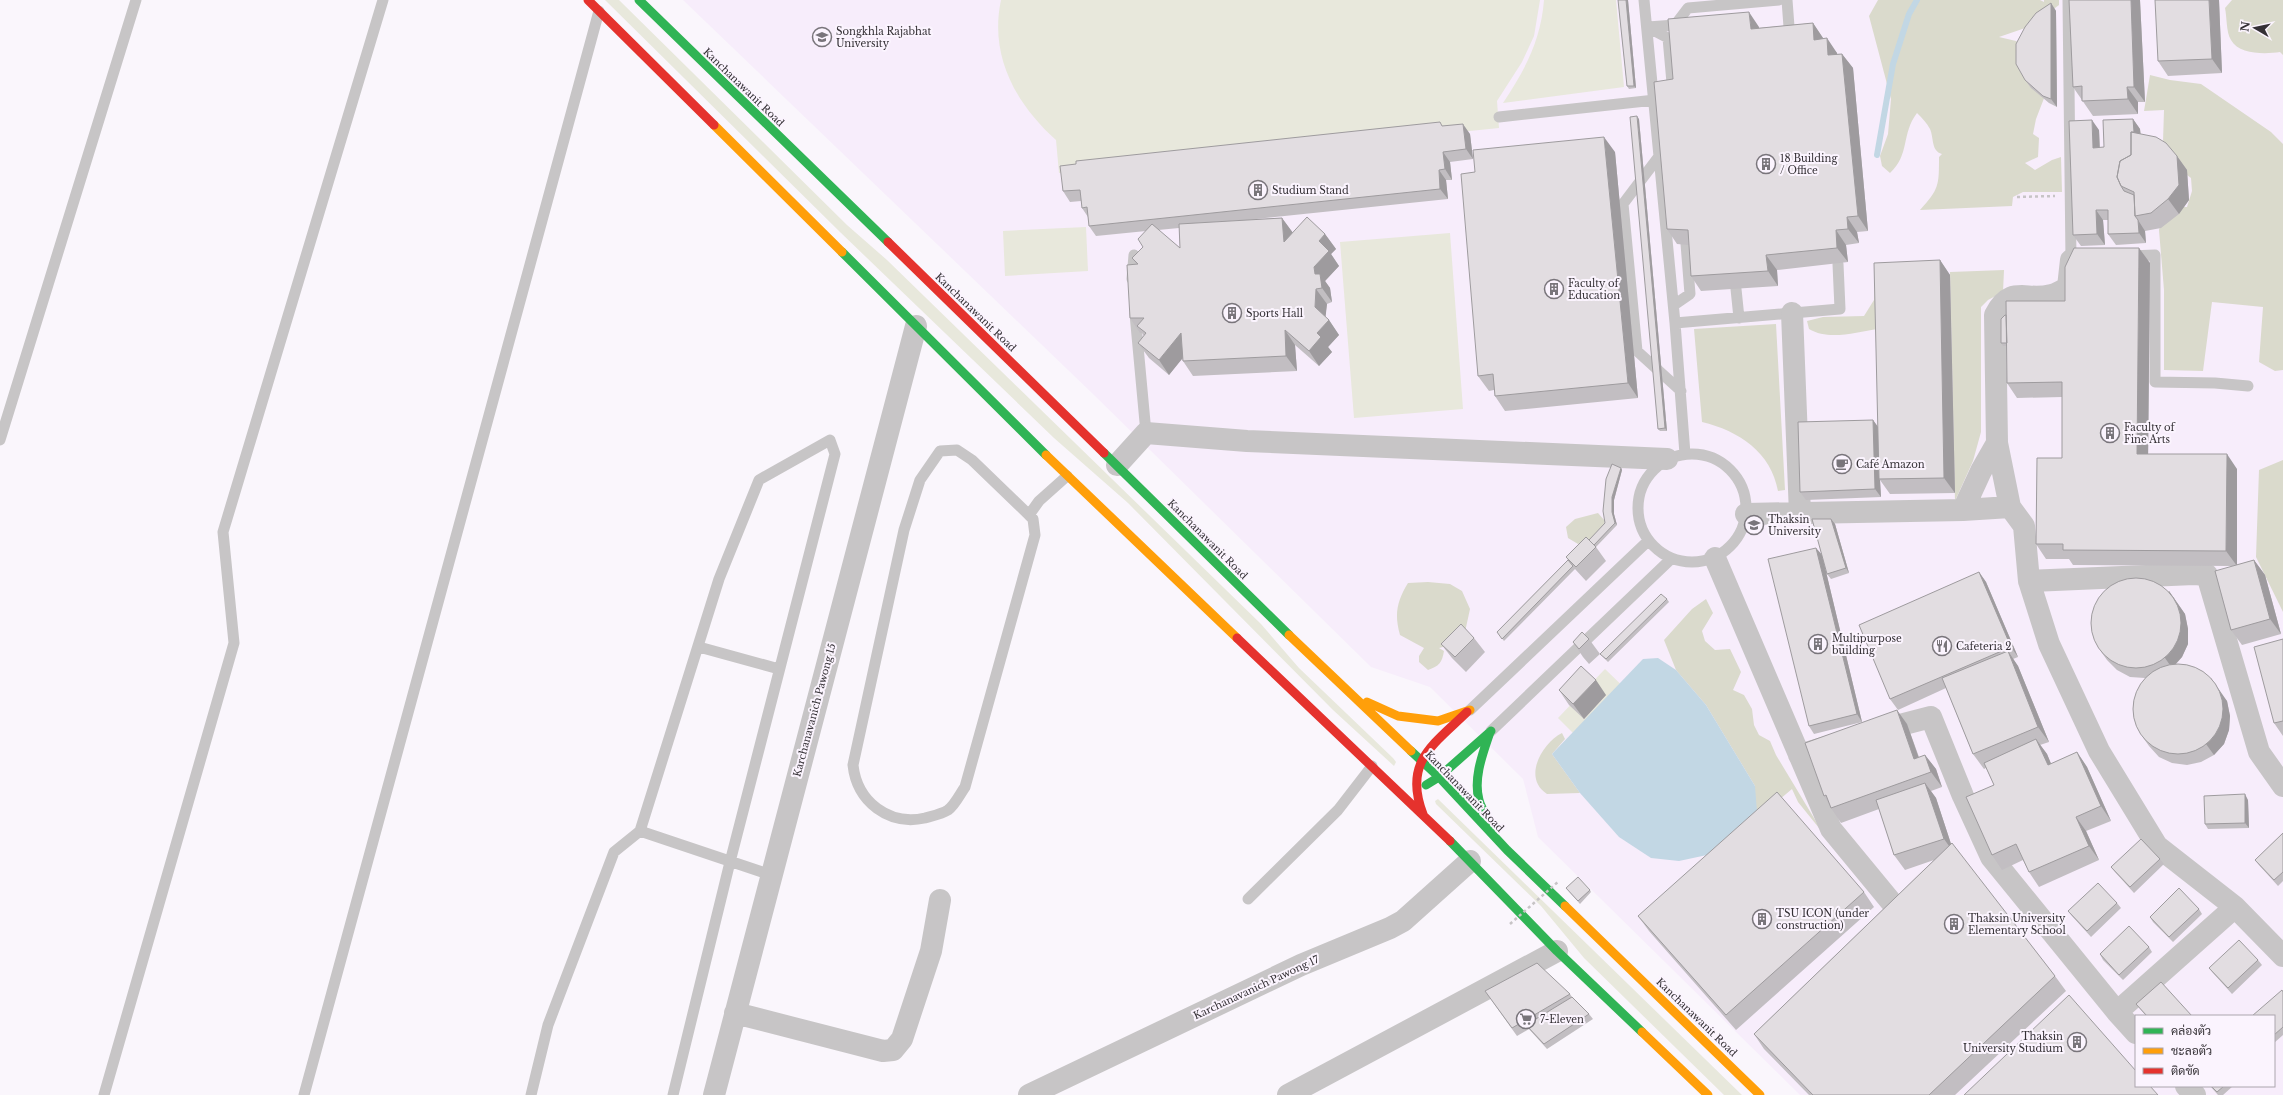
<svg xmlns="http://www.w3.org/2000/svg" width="2283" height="1095" font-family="'Libre Baskerville',Sarabun,serif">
	<rect width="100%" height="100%" fill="#faf6fc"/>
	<path fill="#f7edfb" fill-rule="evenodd" d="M683,0H2283V1095H1800L1538,837L1523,779L1430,687L1371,667L1093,394ZM2136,1016H2274V1086H2136Z"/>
	<path fill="#e8e8dc" d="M605,0H619L847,225L887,260L1261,624L1299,668L1393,758L1396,762L1394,766L1333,710L1128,503L1054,438L840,232Z
		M1001,0H1540L1534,36L1522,62L1497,101L1499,128L1059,173L1056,140C1016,104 989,56 1001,0Z
		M1544,0H1616L1624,87L1503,103C1525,70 1541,40 1544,0Z
		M1086,227L1088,271L1005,276L1003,231Z
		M1450,233L1463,409L1354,418L1340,242Z
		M1605,669L1634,697L1588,748L1558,718Z
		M1438,799L1742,1095H1724L1584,958L1541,906L1436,804L1435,801Z"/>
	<path fill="#dadacc" d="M1878,0H2040L2044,2V0H2059V5L2031,26L1999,37L2016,41L2026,49L2048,88L2036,119L2033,134L2039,138L2038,157L2025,163L2035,170L2052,160L2061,157L2062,192H2023L2013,197L2012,206L1920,210C1939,189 1939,186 1939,157L1942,154C1931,151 1934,138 1930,129C1927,123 1922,118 1917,113C1901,134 1910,155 1890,173L1882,166L1880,156L1888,134L1891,99L1869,16Z
		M2232,0H2283V55L2280,52C2266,54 2239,55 2231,40C2226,32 2227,17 2225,8Z
		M2150,75L2170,80L2201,84L2271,132L2283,144V370L2275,371L2259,362L2263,307L2212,302L2203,371L2164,370V290L2159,230L2162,217L2174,207H2187L2192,191L2191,178L2183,172L2163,142L2164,110L2144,111Z
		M2004,270L2003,292L1988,300L1981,307V432L1973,461L1955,501L1950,272Z
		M1876,273L1878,329C1856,332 1829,341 1809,329L1807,321L1823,317L1864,316L1874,300Z
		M1776,324L1785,490L1778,491C1771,452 1739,431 1702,422L1694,329Z
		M2283,460V612L2256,557L2259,470Z
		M1598,513L1605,521L1601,535L1578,544L1568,538L1566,527L1575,519Z
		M1428,582L1450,584L1462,591L1470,609L1465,632L1451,645L1439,648L1444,651C1442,663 1439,666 1428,670L1419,662V656L1424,648L1400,635C1394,614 1397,601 1408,583Z
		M1706,599L1713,613L1702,631L1705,641L1715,650L1730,649L1741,672L1733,690L1744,695L1752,709L1754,725L1759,735L1770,741L1776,755L1823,833L1798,802L1792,789L1708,860L1755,786L1706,705L1676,670L1664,640L1692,609Z
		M1562,733L1565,739L1552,754L1580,793L1547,794C1522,778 1542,743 1562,733Z"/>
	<path fill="#c2d7e4" d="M1658,658L1676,670L1706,705L1755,786L1757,812L1707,855L1679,861L1651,858L1619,837L1580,793L1552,754L1643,659Z"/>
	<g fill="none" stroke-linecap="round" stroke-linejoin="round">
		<path stroke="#c2d7e4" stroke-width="6" d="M1877,155L1893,64L1909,14L1917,0"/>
		<path stroke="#c7c4c6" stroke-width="2.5" stroke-dasharray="3 3" stroke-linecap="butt" d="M2017,197L2055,196"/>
		<path stroke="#c7c5c6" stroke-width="11" d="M1644,0L1675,323L1685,454
			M1787,0L1790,40
			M2068,0L2071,260L2075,259
			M1647,27L1668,38L1673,94
			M1648,27L1675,25L1688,8L1779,0
			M1499,117L1655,100
			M1660,155L1623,204L1637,351L1681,391
			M2130,256L2155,255V382L2215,383L2248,386
			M1132,279L1134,255
			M1736,289L1739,318
			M1674,305L1690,294L1685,231
			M1135,314L1146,433
			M1675,323L1840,309L1838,264
			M0,440L136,0
			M1638 508a54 54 0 1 1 108 0a54 54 0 1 1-108 0Z
			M1029,515L972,460L957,450L940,451L920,480L904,530L853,765C857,802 889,826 925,818C932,816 942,814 948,810C955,805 960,794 965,787L1035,535L1033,519L1029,515L1039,501L1067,476
			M699,647L779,669
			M1470,710L1648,541
			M1491,731L1671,559
			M640,831L771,875
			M1248,899L1338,810L1372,766
			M104,1095L234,643L223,532L383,0
			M304,1095L599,11
			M531,1095L548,1025L614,852L640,831L719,579L759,480L830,440L835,454L730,862L673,1095"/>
		<path stroke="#c7c5c6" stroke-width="22" d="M2071,260L2068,287C2063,290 2057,294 2051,295C2026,302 2011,284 1995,315L1997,443L2010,507L2024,526L2029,581L2049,644L2099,751L2157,846L2235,907L2283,956
			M1792,313L1800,514
			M1117,465L1146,433L1247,441L1667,459
			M1963,510L1981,471L1997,443
			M1746,514L1963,510L2010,507
			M1715,558L1831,829L1892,903
			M2029,581L2194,574L2207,575L2259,752L2283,786
			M1877,731L1931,717L1963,796L1991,857L2117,1012L2136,1033
			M1799,755L1836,744
			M2117,1012L2235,907
			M735,1013L883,1051L893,1050L902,1039L931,951L940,900
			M2186,1086L2195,1095
			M714,1095L916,326
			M1029,1095L1301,965L1390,928L1403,921L1470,861
			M1288,1095L1557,951"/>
		<path stroke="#30b455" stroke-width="9" d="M639,0L888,242
			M842,252L1046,455
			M1104,453L1289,635
			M1490,732C1483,753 1473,778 1479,800C1481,809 1488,817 1492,825
			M1411,751L1439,777L1507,850L1565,906
			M1426,785L1439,777L1491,731
			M1450,841L1557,951L1642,1032"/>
		<path stroke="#ff9f0a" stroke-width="9" d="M714,125L842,252
			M1046,455L1237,638
			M1289,635L1411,751
			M1367,702L1398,716L1438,721L1470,710
			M1565,906L1760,1095
			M1642,1032L1708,1095"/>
		<path stroke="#e5322d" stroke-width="9" d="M588,0L714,125
			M888,242L1104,453
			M1237,638L1450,841
			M1423,814C1403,762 1433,745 1467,712"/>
		<path stroke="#c7c4c6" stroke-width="2.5" stroke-dasharray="3 3" stroke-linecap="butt" d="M1510,924L1559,881"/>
	</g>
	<path fill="#c2bec2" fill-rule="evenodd" d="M1618,0H1628L1636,88L1629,89L1627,86Z
		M2069,0H2140L2145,102H2138V114L2093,116L2073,87Z
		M2219,0L2222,73L2168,76L2158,61Z
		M2051,3L2056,11L2057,107L2049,103L2031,88L2025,80Z
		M1813,23L1823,38L1837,53V54H1842L1853,68L1868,231L1857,232L1859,243L1846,245L1848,262L1777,270L1778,286L1701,291L1691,276L1689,245L1677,244L1667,229L1673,79L1759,27V28Z
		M1639,119L1667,431H1660L1658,429Z
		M2133,119L2140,129L2141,134L2177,156L2187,170L2189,200L2179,214L2161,228L2145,231L2146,243L2116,245L2108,234V220H2103L2105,245L2081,246L2073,235L2099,130L2100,148L2104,147Z
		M1443,126L1470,134L1473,159L1450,162L1452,180H1446L1448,199L1256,219L1282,218L1293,233L1325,234L1336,249L1331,254L1339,266L1325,281L1330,288L1332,302L1327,304L1325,317L1329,320L1339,335L1328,347L1332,352L1319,366L1295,345L1297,371L1193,376L1183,361L1182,358L1169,375L1149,358L1138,343L1144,336L1142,333H1140L1130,318L1136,264L1132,258L1143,247L1146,231L1096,236L1089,226L1088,217L1082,208L1081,201L1070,202L1063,191ZM1179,228L1180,248L1158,230Z
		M1615,152L1638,398L1505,411L1495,396L1494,390L1489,391L1478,376L1475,172Z
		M1940,260L1950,275L1955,493L1890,494L1880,480L1881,497L1806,500L1800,492L1873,420L1878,427Z
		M2150,263L2148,454L2237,469V565L2254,560L2265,575L2281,634L2242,645L2231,630L2234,566L2073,565L2069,559H2046L2036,544L2062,458V397L2017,398L2007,383V346H2003L2001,343L2065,301Z
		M1621,468L1622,470L1614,500V514L1617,525L1596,547L1606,561L1586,581L1575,569L1504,641L1497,632L1568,560L1566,557L1589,540L1605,523Z
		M1831,519L1835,524L1849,573L1831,579L1827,574Z
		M1816,548L1822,555L1862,722L1814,734L1809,726Z
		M1979,572L1986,582L2018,657L2013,659L2018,666L2049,742L2040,745L2047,754L2051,764L2077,752L2087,767L2111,821L2086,831L2099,860L2039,887L2029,872L2023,860L2002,870L1992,855L1994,785L1986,768L1984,769L1973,754L1946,688L1898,710L1890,699Z
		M2169,591L2185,614L2188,629V644L2182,657L2176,664L2227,701L2230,716L2229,730L2224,744L2214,755L2201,762L2187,765L2172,763L2159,757L2149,746L2142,736L2145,678L2130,677L2117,670L2107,660L2100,650Z
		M1667,599L1669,602L1608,662L1600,654Z
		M1474,638L1485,652L1466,672L1452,658L1441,644Z
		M1589,639L1600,654L1589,664L1583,657L1573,642Z
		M2283,639V736L2274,723Z
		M1559,690L1606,695L1584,719L1569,705Z
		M1907,724L1919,757L1925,755L1936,769L1942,787L1931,791L1936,798L1951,844L2055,976L2066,991L1955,1095H1809L1764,1049L1754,1034L1934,860L1905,870L1894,855L1879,809L1841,823L1831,808L1829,804L1824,796Z
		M2248,800L2249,828L2208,829L2205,824Z
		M2283,833V881L2278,886L2259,865L2255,860Z
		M2160,859L2164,864L2134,893L2115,872L2111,867Z
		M1566,888L1590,890L1591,892L1580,904Z
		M1864,892L1874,907L1736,1030L1649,931L1638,916Z
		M2117,903L2121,908L2091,937L2072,916L2068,911Z
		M2199,909L2202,914L2173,942L2153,922L2150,917Z
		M2149,947L2152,952L2123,980L2103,960L2100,954Z
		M2258,960L2262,965L2232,994L2213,973L2209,968Z
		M1485,991L1570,994L1572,997L1589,1014L1593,1019L1547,1049L1529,1029L1517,1036Z
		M2283,992V1035L2274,1043V1016Z
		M2136,1004L2192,1016H2146Z
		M2210,1086H2233L2223,1095H2218Z"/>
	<path fill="#9e9b9e" d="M1626,0H1628L1636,88L1634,86Z
		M2131,0H2140L2145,102L2134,87Z
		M2209,0H2219L2222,73L2212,59Z
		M2051,3L2056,11L2057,107L2051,99Z
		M1749,12L1759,27L1761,44L1751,29Z
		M1813,23L1823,38L1825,54L1814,40Z
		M1827,38L1837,53L1839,70L1828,55Z
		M1842,54L1853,68L1868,231L1858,216Z
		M2127,87L2138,102V114L2128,99Z
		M1637,116L1639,119L1667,431L1665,428Z
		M2133,119L2140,129L2142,170L2135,159Z
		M2092,120L2099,130L2100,158L2093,148Z
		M1463,124L1470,134L1473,159L1466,149Z
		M1604,137L1615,152L1638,398L1628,383Z
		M1443,152L1450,162L1452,180L1445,169Z
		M2177,156L2187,170L2189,200L2179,214L2168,199Z
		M1439,170L1446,180L1448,199L1440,189Z
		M2096,210L2103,220L2105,245L2097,234Z
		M1847,217L1857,232L1859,243L1848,229Z
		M1282,218L1293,233L1284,242Z
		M2138,220L2145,231L2146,243L2139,233Z
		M1836,230L1846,245L1848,262L1837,248Z
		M1325,234L1336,249L1331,254L1339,266L1325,281L1330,288L1332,302L1322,288L1315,274L1314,267L1319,241Z
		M2139,248L2150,263L2148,468L2137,454Z
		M1766,255L1777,270L1778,286L1768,271Z
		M1940,260L1950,275L1955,493L1944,478Z
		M1316,289L1327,304L1325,322L1315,307Z
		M1329,320L1339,335L1328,347L1332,352L1319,366L1309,351L1317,333Z
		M1285,330L1295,345L1297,371L1286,356Z
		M1181,333L1191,348L1169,375L1159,360Z
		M1873,420L1878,427L1879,479L1880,480L1881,497L1875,489Z
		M2227,454L2237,469V566L2226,551Z
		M1621,468L1622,470L1614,500V514L1617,525L1615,523L1612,512V497Z
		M1831,519L1835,524L1849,573L1846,568Z
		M1816,548L1822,555L1862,722L1857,714Z
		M2254,560L2265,575L2281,634L2270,619Z
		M1979,572L1986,582L2018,657L2011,647Z
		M2169,591L2185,614L2188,629V644L2182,657L2172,668L2165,658Z
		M2008,651L2018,666L2049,742L2038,727Z
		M2211,678L2227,701L2230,716L2229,730L2224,744L2214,755L2206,744Z
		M1596,680L1606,695L1584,719L1573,704Z
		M1897,710L1907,724L1924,773L1914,759Z
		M2036,739L2047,754L2058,780L2048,765Z
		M2077,752L2087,767L2111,821L2101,806Z
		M1925,755L1936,769L1942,787L1931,772Z
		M1925,783L1936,798L1954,853L1944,839Z
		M2245,794L2248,800L2249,828L2245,823Z
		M2076,817L2086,831L2099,860L2089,846Z"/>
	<path fill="#e2dde1" stroke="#9e9b9e" d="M1618,0H1626L1634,86H1627Z
		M2069,0H2131L2134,87H2127L2128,99L2082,101V86L2073,87Z
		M2155,0H2209L2212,59L2158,61Z
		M2051,3V99L2043,96L2025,80L2016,64V44L2025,27L2036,13Z
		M1749,12L1751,29L1813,23L1814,40L1827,38L1828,55L1842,54L1858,216L1847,217L1848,229L1836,230L1837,248L1766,255L1768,271L1691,276L1688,230L1667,229L1654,82L1673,79L1668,19Z
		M1637,116L1665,428L1658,429L1630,117Z
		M2133,119L2134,132H2131V155L2120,161L2117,177L2121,186L2124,191L2134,195L2135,216L2138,220L2139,233L2108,234V210H2096L2097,234L2073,235L2069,121L2092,120L2093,148L2104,147L2103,120Z
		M1440,122L1442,126L1463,124L1466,149L1443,152L1445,169L1439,170L1440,189L1089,226L1087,207L1082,208L1080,190L1063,191L1060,166L1076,164V161Z
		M2131,132L2156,137L2166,143L2177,156L2179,185L2168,199L2151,213L2135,216L2134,192L2121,186L2117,177L2120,161L2131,155Z
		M1604,137L1628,383L1495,396L1493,374L1478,376L1461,174L1475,172L1473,150Z
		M1307,217L1325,234L1319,241L1329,251L1314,267L1315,274H1320L1322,288L1316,289L1315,307L1329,320L1317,333L1321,337L1309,351L1285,330L1286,356L1183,361L1181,333L1159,360L1138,343L1146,333L1137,326L1144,318H1130L1127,265L1138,264L1132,258L1143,247L1138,239L1152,224L1180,248L1179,224L1282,218L1284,242Z
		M2074,248H2139L2137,454H2227L2226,551L2063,550V544H2036L2037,458H2062V382L2007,383L2006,301H2065V267Z
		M1940,260L1944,478L1879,479L1874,263Z
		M2005,315H2006L2007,343H2001V319Z
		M1873,420L1875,489L1800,492L1798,422Z
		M1612,464L1621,468L1612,497V512L1615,523L1594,545L1589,540L1605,523L1603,511L1606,479Z
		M1812,519H1831L1846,568L1827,574Z
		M1586,537L1596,547L1576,567L1566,557Z
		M1816,548L1857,714L1809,726L1768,559Z
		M1568,560L1573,566L1502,639L1497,632Z
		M2254,560L2270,619L2231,630L2215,571Z
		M1979,572L2011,647L1890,699L1859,625Z
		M2091 623a45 45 0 1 1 90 0a45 45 0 1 1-90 0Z
		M1661,594L1667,599L1606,659L1600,654Z
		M1461,624L1474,638L1455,657L1441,644Z
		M1582,632L1589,639L1579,649L1573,642Z
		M2283,639V721L2274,723L2254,647Z
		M2008,651L2038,727L1973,754L1942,678Z
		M2133 709a45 45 0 1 1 90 0a45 45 0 1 1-90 0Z
		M1581,666L1596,680L1573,704L1559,690Z
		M1897,710L1914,759L1925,755L1931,772L1831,808L1826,795L1824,796L1805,743Z
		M2036,739L2048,765L2077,752L2101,806L2076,817L2089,846L2029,872L2016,844L1992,855L1966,797L1994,785L1984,763Z
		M1925,783L1944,839L1894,855L1876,800Z
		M1777,792L1864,892L1726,1015L1638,916Z
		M2245,794V823L2205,824L2204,796Z
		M2283,833V872L2274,880L2255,860Z
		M2141,839L2160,859L2130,887L2111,867Z
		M1952,843L2055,976L1929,1095H1813L1754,1034Z
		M1578,877L1590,890L1578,901L1566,888Z
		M2098,883L2117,903L2087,931L2068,911Z
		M2179,888L2199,909L2169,937L2150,917Z
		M2129,926L2149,947L2119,975L2100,954Z
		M2239,940L2258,960L2228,988L2209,968Z
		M1537,963L1570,994L1512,1028L1485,991Z
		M2161,982L2192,1016H2147L2136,1004Z
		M2282,990L2283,992V1027L2274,1035V1016H2252Z
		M2069,995L2136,1071V1086H2150L2158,1095H1964Z
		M1572,997L1589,1014L1544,1044L1526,1025Z
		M2211,1086H2224L2217,1092Z"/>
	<defs>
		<symbol id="university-ring" viewBox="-11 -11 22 22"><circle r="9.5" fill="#fbf4fe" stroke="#79757b" stroke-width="1.5"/><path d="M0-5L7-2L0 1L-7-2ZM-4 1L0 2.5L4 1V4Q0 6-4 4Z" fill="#79757b"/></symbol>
		<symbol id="building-ring" viewBox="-11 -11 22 22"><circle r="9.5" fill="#fbf4fe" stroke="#79757b" stroke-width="1.5"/><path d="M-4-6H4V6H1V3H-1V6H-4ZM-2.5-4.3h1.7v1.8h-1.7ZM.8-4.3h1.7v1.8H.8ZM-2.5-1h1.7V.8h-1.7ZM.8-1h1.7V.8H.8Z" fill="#79757b"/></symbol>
		<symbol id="cafe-ring" viewBox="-11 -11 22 22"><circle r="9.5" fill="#fbf4fe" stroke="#79757b" stroke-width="1.5"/><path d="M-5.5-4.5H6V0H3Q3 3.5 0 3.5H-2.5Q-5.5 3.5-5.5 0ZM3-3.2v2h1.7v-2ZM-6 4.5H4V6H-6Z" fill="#79757b"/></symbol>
		<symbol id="restaurant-ring" viewBox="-11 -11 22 22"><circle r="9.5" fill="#fbf4fe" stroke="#79757b" stroke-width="1.5"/><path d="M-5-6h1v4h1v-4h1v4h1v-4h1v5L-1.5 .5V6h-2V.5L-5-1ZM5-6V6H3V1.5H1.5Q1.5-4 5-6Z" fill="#79757b"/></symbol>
		<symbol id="supermarket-ring" viewBox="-11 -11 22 22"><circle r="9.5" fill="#fbf4fe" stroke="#79757b" stroke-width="1.5"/><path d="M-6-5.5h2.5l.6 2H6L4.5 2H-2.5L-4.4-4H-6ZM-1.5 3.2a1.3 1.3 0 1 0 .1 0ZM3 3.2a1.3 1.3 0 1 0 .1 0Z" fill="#79757b"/></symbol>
	</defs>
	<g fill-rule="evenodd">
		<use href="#university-ring" x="811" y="26" width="22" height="22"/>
		<use href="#building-ring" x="1755" y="153" width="22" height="22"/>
		<use href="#building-ring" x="1247" y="179" width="22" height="22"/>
		<use href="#building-ring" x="1543" y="278" width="22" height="22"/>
		<use href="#building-ring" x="1221" y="302" width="22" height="22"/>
		<use href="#building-ring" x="2099" y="422" width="22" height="22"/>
		<use href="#cafe-ring" x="1831" y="453" width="22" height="22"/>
		<use href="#university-ring" x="1743" y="514" width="22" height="22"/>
		<use href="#building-ring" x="1807" y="633" width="22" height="22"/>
		<use href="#restaurant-ring" x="1931" y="635" width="22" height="22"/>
		<use href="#building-ring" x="1751" y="908" width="22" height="22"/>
		<use href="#building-ring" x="1943" y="913" width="22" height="22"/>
		<use href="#supermarket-ring" x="1515" y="1008" width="22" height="22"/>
		<use href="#building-ring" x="2066" y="1031" width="22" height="22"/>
	</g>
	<g text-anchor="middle" stroke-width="4" stroke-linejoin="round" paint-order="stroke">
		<g font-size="10" fill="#343035" stroke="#fbf4fe" text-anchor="start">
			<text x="836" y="35">Songkhla Rajabhat<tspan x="836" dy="12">University</tspan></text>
			<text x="1780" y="162">18 Building<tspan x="1780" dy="12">/ Office</tspan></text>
			<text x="1272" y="194">Studium Stand</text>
			<text x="1568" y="287">Faculty of<tspan x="1568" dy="12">Education</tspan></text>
			<text x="1246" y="317">Sports Hall</text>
			<text x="2124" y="431">Faculty of<tspan x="2124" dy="12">Fine Arts</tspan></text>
			<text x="1856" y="468">Café Amazon</text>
			<text x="1768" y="523">Thaksin<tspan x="1768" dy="12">University</tspan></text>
			<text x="1832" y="642">Multipurpose<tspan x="1832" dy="12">building</tspan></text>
			<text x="1956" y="650">Cafeteria 2</text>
			<text x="1776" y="917">TSU ICON (under<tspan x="1776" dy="12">construction)</tspan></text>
			<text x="1968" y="922">Thaksin University<tspan x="1968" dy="12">Elementary School</tspan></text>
			<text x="1540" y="1023">7-Eleven</text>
			<text x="2063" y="1040" text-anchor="end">Thaksin<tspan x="2063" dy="12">University Studium</tspan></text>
		</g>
		<g font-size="10" fill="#343035" stroke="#fbf4fe">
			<text transform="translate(744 87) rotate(44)" y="4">Kanchanawanit Road</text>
			<text transform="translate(976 312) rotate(44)" y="4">Kanchanawanit Road</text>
			<text transform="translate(1208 539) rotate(45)" y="4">Kanchanawanit Road</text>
			<text transform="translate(814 710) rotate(-75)" y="4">Karchanavanich Pawong 15</text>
			<text transform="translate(1465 791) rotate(46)" y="4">Kanchanawanit Road</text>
			<text transform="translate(1256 987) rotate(-25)" y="4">Karchanavanich Pawong 17</text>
			<text transform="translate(1697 1017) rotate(44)" y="4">Kanchanawanit Road</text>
		</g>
	</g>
	<rect x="2135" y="1015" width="140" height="72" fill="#fbf4fe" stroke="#aba6ae"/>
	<rect x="2143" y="1028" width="20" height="6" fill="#30b455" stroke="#aba6ae"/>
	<text x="2171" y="1035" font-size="12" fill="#343035">คล่องตัว</text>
	<rect x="2143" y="1048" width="20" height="6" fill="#ff9f0a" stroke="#aba6ae"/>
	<text x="2171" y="1055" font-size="12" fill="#343035">ชะลอตัว</text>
	<rect x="2143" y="1068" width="20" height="6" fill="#e5322d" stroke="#aba6ae"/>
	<text x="2171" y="1075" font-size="12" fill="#343035">ติดขัด</text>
	<g transform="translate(2255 28) rotate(279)" stroke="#fbf4fe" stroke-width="3" paint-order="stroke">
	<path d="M0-3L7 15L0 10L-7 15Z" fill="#343035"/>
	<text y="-6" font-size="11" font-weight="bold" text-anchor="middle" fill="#343035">N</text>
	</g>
</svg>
